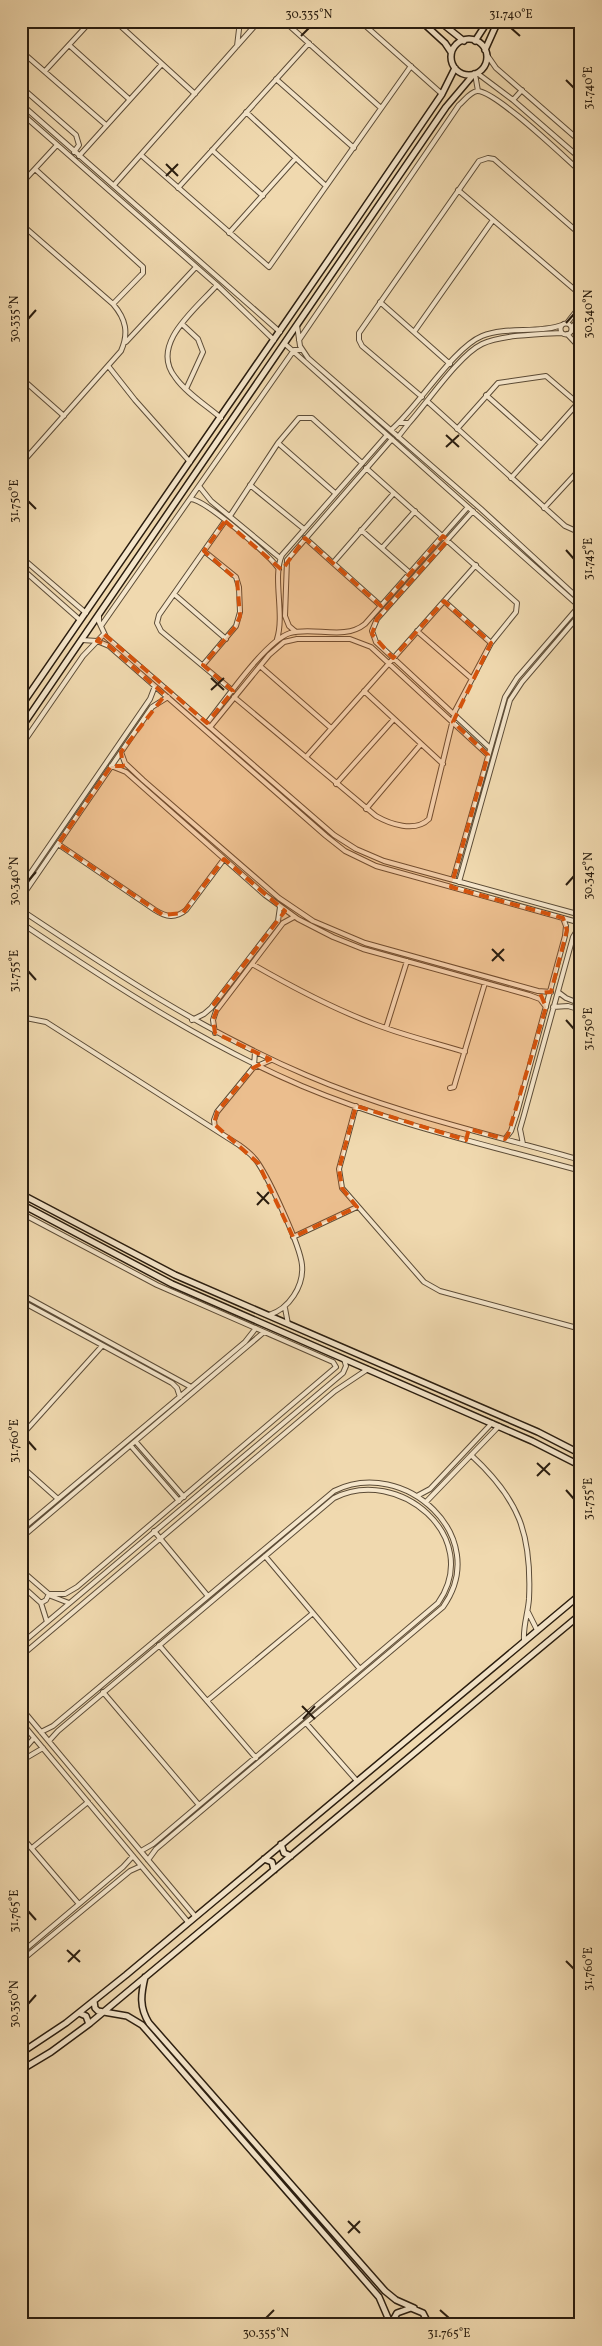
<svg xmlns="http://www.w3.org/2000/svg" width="602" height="2346" font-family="Vollkorn,serif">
	<rect width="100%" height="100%" fill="#f0d9af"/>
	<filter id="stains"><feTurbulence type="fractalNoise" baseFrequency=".004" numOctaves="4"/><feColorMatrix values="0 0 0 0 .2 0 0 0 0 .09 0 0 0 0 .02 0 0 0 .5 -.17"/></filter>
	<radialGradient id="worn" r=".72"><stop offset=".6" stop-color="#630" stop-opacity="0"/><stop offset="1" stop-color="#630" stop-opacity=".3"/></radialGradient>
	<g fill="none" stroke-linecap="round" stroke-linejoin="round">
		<defs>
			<path id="street" d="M115,21L195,94
				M284,21L381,108
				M360,21L442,94
				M21,23L23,21
				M69,45L129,99
				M237,46L240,21
				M21,51L106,125
				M487,55L496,68L581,142
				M45,71L91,21
				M477,73L513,100L581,159
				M475,74L478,91
				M276,79L354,148
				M21,87L76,135L79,145L74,152
				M513,100L522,90
				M21,104L280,332
				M246,112L326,186
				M21,113L217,285L274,340
				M212,150L263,196
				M141,155L269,267L411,66
				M79,156L162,64
				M35,169L143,267V273L113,304
				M21,184L57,145
				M114,185L259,21
				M178,188L309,43
				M458,190L581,295
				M21,224L113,304C126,319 129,333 121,351L21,464
				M229,233L296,158
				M217,285C197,308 149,344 175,377C186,393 206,405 221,418
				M380,302L450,364
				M567,323L581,305
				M560.5 329a5.5 5.5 0 1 1 11 0a5.5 5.5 0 1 1-11 0Z
				M182,324L198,339L203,352L186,389
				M297,325L300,346L308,358L481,509L581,601
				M572,328L581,314
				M572,329L581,339
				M414,332L493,220
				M567,334L581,349
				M299,340L459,105C464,101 470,92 477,91C495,90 565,158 581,172
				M126,342L196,267
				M285,344L579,606
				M109,367L135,400L190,462
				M21,378L64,416
				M486,395L541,444
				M422,397L362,346L359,340V333L479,161L488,158L494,159L581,235
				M427,401L565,526L574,530H581
				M399,423H409C427,403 459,355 482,344C501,335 540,334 562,333
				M457,429L498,383L546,376L581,406
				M391,430C418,407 453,348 482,336C507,326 537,334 562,325
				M398,437L409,423
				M278,443L335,493
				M511,478L578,403
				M250,485L304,529
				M199,486L211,501L280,558
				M190,499C205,499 269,555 279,569
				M544,508L581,468
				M473,511L377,619L372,631L376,642L490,748
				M230,516L278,443L299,418H312L362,463
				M225,521L159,615L157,623L161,631L233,691
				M361,530L410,573
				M305,538L381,606
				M382,548L415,511
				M21,557L86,613
				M333,563L394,493
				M21,568L80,620
				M174,594L226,639
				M444,601L491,643
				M99,614V622L106,637L334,835L356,849L384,861L581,915
				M101,626L294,350H301
				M417,631L471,678
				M296,632L289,626L285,616L287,560L392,439
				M277,639C285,614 272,577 282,555L387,435
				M82,640L97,641L109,646L326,836L345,851L376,866L581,923
				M203,665L236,626L240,612L239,587L236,577L204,551
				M260,666L331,728
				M364,691L443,764
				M234,697L376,816C390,824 415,833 429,819L455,711L491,643L516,612L517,603L366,468
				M207,723C225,701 265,641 290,633C314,626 344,641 365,624L468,507
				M211,726L269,655L284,642L297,639H350L371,647L488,755
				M21,746L83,656L104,634
				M121,752L125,763L143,780L279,898L313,921L365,943L538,991L551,992
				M306,757L476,565
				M111,766L126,772L265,895L298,919L333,937L363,949L529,995L540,999L546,1007
				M336,784L394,719
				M366,809L421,744
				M58,844L155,910C166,917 175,919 186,910L224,859
				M453,880L505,697L517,678L581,604
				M459,882L510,700L522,682L581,613
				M21,887L150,699L155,686
				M21,903L25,892L152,707L168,697
				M21,910C114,972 203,1031 306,1075C394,1113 489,1134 581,1160
				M21,923C112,984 202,1043 302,1086C392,1124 488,1145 581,1171
				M252,964C292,987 333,1009 377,1025C406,1036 436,1043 465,1052
				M558,992L566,998L581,1004
				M553,1007L568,1006L581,1010
				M21,1017L46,1022L239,1145C246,1150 253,1155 258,1163C270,1181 300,1245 302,1265C304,1286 289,1309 269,1315
				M192,1020L204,1014L211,1008L278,921L280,907
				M386,1028L407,961
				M215,1033L213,1020L216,1011L283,923L294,917
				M254,1066L255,1052
				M450,1088L454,1087L456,1080L485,983
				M356,1106L339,1169L342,1188L424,1282L440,1291L581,1329
				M215,1129L214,1120L217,1112L253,1068L271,1060
				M505,1139L511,1131L517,1113L565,936L566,926L563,918
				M523,1144L520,1129L524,1115L573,937L581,924
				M21,1213L157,1285L333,1362L336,1367L77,1587L65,1594H49L46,1600L41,1603
				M293,1237L357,1207
				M21,1294L191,1387
				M21,1301L172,1383L177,1388L180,1397
				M285,1308L288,1324
				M21,1436L102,1346
				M136,1442L184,1497
				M131,1446L179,1501
				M471,1455C519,1499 532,1534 529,1599C528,1613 523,1626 524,1640
				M21,1466L58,1499
				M417,1496L430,1489L492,1423
				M426,1502L499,1426
				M21,1530L245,1342L256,1328
				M154,1531L207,1595
				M21,1538L264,1332
				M265,1556L360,1669
				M21,1570L51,1596L69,1603
				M21,1585L41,1603L47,1622
				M528,1612L537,1630
				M21,1644L343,1373L346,1366L344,1359
				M159,1645L256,1758
				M21,1656L335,1391L368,1369
				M103,1692L199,1805
				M207,1701L313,1613
				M21,1708L195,1916
				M21,1722L188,1922
				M306,1723L357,1781
				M41,1732L53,1726L334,1491C404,1456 493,1537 443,1607L156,1849L148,1860
				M49,1741L58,1731L334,1498C398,1465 484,1537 438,1603L153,1844L141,1851
				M21,1753L34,1738
				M21,1761L43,1748
				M21,1836L79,1904
				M32,1848L88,1802
				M21,1953L123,1867L133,1856
				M21,1961L130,1871L141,1866"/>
			<path id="secondary" d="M421,21L445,43L451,52
				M439,21L464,41
				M451 57a18 18 0 1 1 36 0a18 18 0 1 1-36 0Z
				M475,41L488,21
				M485,50L498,21
				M21,706L354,223L442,94L455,68
				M21,728L446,107L474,74
				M21,1194L175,1275L538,1432L581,1454
				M21,1204L172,1284L532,1441L581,1466
				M281,1844L284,1853L291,1856
				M264,1859L272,1862L274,1870
				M145,1977C141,1994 139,2007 149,2023L385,2291L396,2300L414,2308
				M94,2001L95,2008L98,2011L127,2016L142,2025L379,2297L391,2325
				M79,2013L86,2016L89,2024
				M21,2053L66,2023L126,1975L581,1594
				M21,2070L51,2052L89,2024L581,1614
				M391,2324L397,2313L411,2308L423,2313L429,2325"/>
		</defs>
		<use href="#street" stroke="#5c4c37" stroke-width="6"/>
		<use href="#secondary" stroke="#2a1d0f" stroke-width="8"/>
		<use href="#street" stroke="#f5e6cb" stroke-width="4"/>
		<use href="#secondary" stroke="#f5e6cb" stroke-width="5"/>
	</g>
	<path fill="#d5530c" fill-opacity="0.2" stroke="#d5530c" stroke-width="4" stroke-dasharray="10 6" stroke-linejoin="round" d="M225,521L282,570L305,538L381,606L443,536L448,540L377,619L372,634L393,658L444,601L491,643L453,722L488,755L451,887L563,918L567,930L551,992L540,993L546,1007L508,1135L505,1139L469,1129L466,1140L356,1106L339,1169L342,1188L357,1207L293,1237L258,1163L214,1124L217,1112L253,1068L270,1059L215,1033L213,1020L218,1007L214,1004L285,911L224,859L183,913L163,915L58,844L111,766H123L121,752L165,695L109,646L97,641L104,634L207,723L233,691L203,665L236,626L240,616L237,580L204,551Z"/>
	<path fill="none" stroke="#2a1d0f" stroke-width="2" d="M511,28L520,36M301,36L309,28M566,80L574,88M166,164L178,176M166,176L178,164M28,319L36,310M566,323L574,314M446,435L459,447M446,447L459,435M28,501L36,509M566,550L574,559M211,678L224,690M211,690L224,678M28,881L36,872M566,885L574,876M492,949L504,961M492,961L504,949M28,971L36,980M566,1020L574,1029M257,1192L269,1204M257,1205L269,1192M28,1441L36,1450M537,1463L550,1475M537,1476L550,1463M566,1490L574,1499M302,1706L315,1719M303,1719L315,1706M28,1911L36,1920M67,1950L80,1962M566,1961L574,1969M68,1962L80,1950M28,2004L36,1995M348,2221L360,2233M348,2233L360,2221M440,2310L449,2318M266,2318L274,2310"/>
	<rect width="602" height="2346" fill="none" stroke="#f0d9af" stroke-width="55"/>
	<rect x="28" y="28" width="546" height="2290" fill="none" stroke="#2a1d0f" stroke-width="2"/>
	<g font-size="12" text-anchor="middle" fill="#2a1d0f">
		<text x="309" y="18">30.335°N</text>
		<text x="511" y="18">31.740°E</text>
		<text transform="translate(588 88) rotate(-90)" y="4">31.740°E</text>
		<text transform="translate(588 314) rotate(-90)" y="4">30.340°N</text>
		<text transform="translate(14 319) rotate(-90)" y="4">30.335°N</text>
		<text transform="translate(14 501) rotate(-90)" y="4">31.750°E</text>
		<text transform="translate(588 559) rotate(-90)" y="4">31.745°E</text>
		<text transform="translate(588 876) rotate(-90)" y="4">30.345°N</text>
		<text transform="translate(14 881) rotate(-90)" y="4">30.340°N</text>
		<text transform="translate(14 971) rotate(-90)" y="4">31.755°E</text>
		<text transform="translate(588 1029) rotate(-90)" y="4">31.750°E</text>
		<text transform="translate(14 1441) rotate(-90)" y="4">31.760°E</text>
		<text transform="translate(588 1499) rotate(-90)" y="4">31.755°E</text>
		<text transform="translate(14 1911) rotate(-90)" y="4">31.765°E</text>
		<text transform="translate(588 1969) rotate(-90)" y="4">31.760°E</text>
		<text transform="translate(14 2004) rotate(-90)" y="4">30.350°N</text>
		<text x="266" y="2337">30.355°N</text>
		<text x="449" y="2337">31.765°E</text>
	</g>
	<rect width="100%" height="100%" filter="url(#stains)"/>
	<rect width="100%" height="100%" fill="url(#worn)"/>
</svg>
